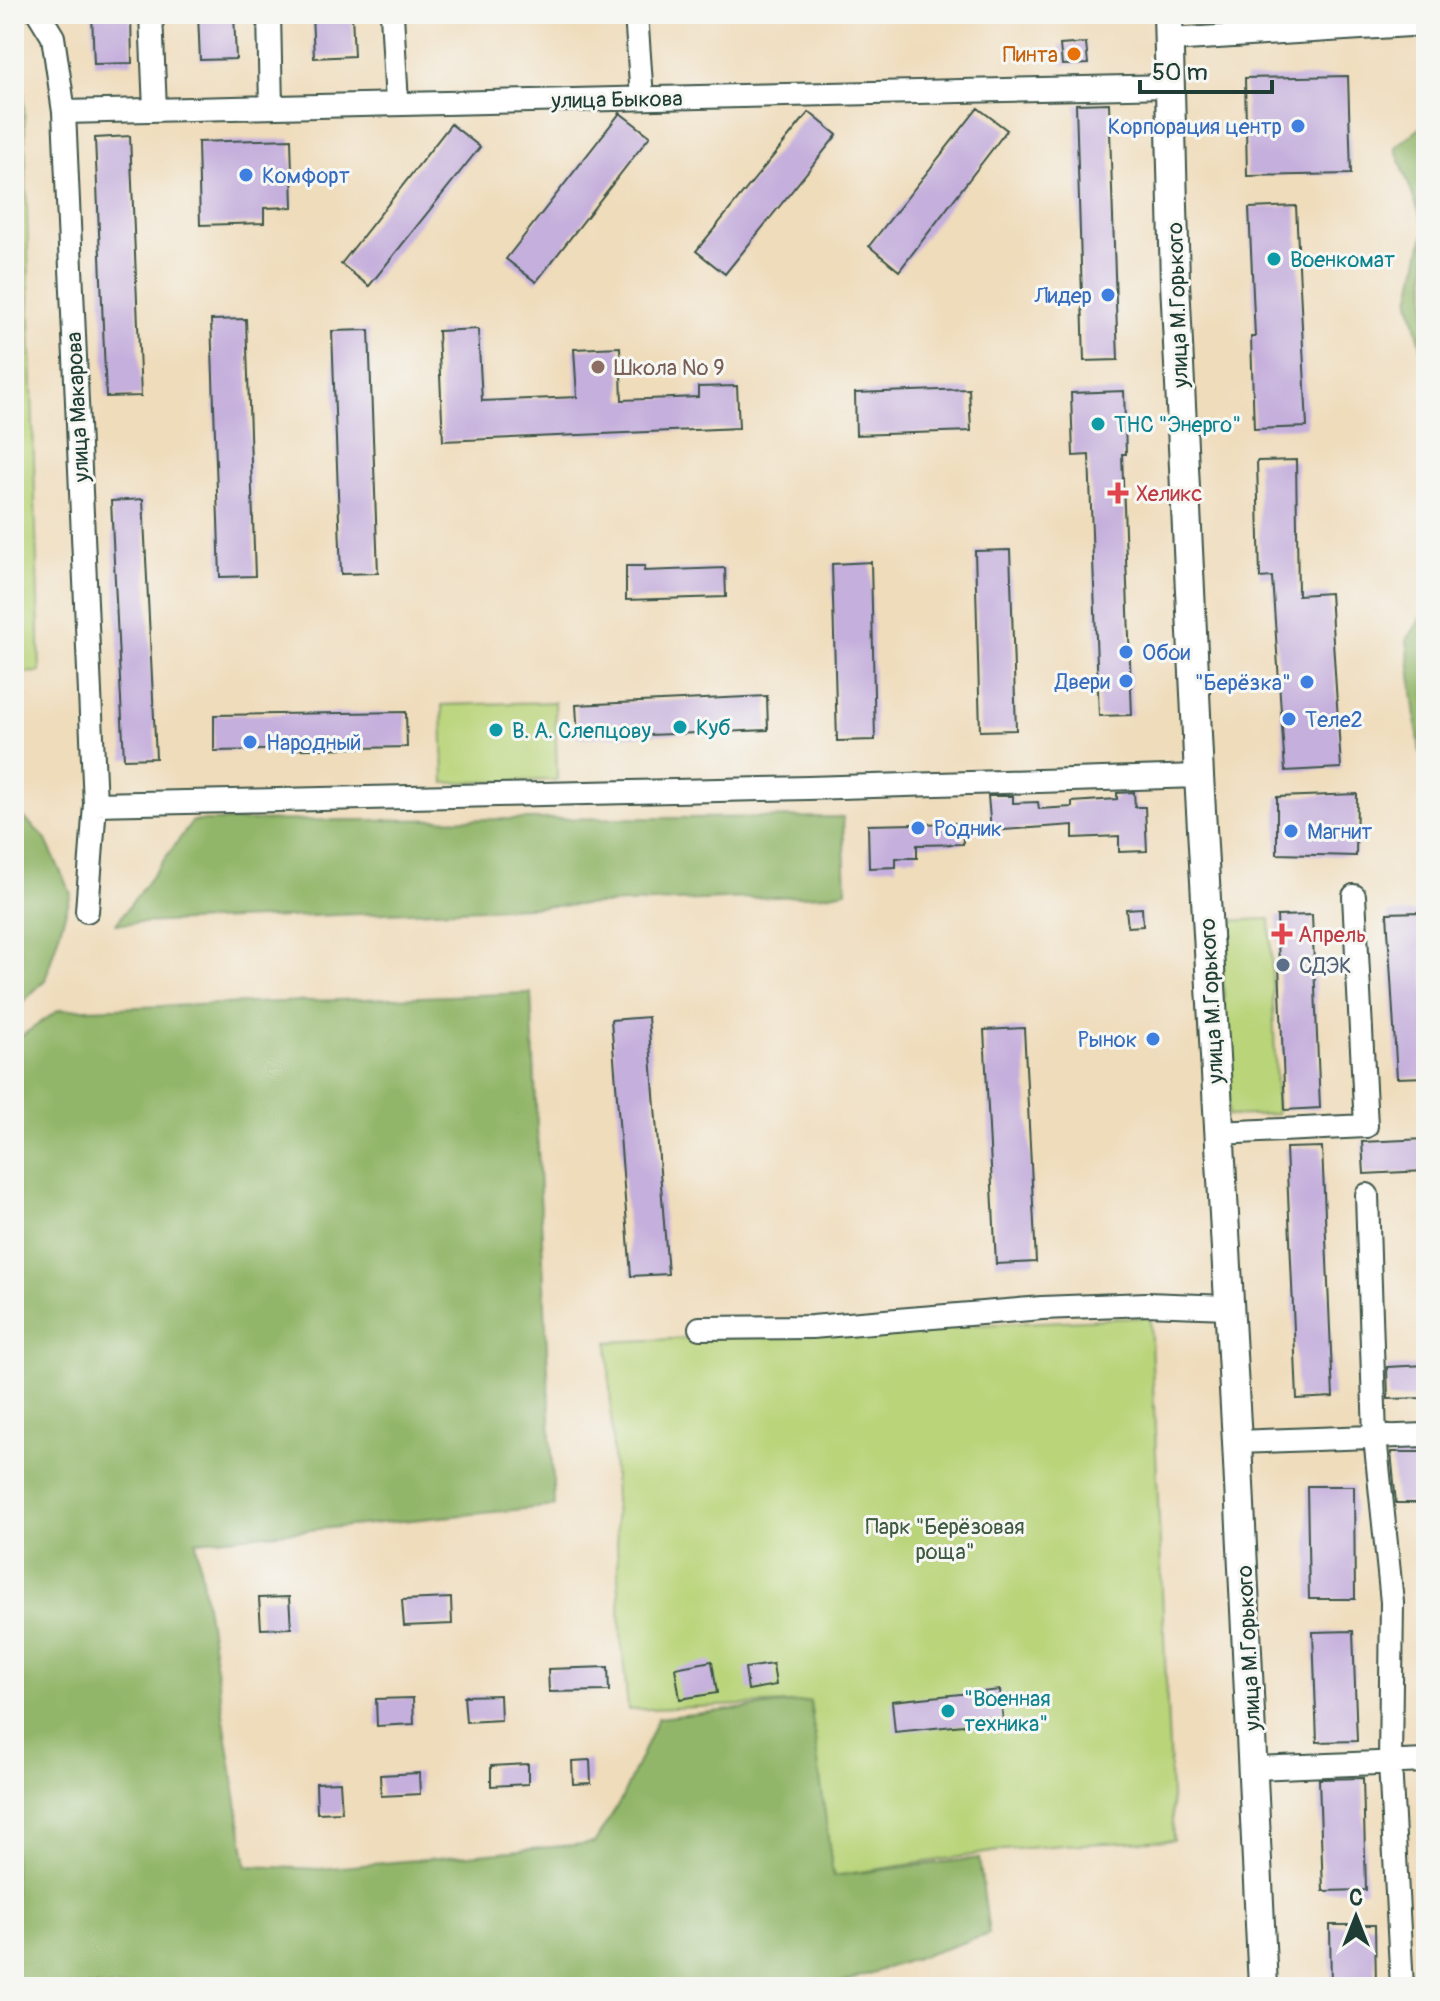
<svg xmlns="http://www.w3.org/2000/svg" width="1440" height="2001" font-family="Pangolin,sans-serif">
	<rect width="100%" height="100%" fill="#f6f6f2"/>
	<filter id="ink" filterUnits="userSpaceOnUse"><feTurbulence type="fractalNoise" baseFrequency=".0125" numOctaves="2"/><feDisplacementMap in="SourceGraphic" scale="16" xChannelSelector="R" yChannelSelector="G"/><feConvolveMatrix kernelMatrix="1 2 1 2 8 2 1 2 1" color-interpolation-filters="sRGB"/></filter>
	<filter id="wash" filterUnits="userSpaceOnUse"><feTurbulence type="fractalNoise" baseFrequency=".006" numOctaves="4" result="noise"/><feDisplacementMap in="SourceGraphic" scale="32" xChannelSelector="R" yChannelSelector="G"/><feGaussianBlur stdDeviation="1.8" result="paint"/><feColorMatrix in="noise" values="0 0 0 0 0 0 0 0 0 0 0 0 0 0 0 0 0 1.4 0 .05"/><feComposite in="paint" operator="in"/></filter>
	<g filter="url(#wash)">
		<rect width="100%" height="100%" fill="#efdcbb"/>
		<path fill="#b9d479" stroke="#6c8856" stroke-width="2" d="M14,23L22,36L40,672L14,673Z
			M555,702L557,780L444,783L442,705Z
			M1270,919L1277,1114L1228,1116L1221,921Z
			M1150,1317L1173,1840L1062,1845L1005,1850L833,1876L810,1702L628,1710L621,1635L608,1342Z"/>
		<path fill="#92b669" stroke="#587a4e" stroke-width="2" d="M1426,124V366L1410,301L1425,229L1395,147Z
			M1426,611V754L1420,752L1407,640Z
			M14,808L45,838L71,894L45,980L14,1011Z
			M843,817L846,891L825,895L116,924L193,821Z
			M531,993L554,1506L196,1541L247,1866L320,1869L594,1843L621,1800L658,1718L810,1701L833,1876L979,1858L989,1934L829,1987H14V1041L59,1010Z"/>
		<g id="blocks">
			<path fill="#c5afdc" d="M92,14H131L132,63L94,64Z
				M198,14H234L236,59L200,60Z
				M312,14H352L354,56L314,58Z
				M1086,43L1088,64L1062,65L1060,45Z
				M1348,76L1351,174L1247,176L1245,78Z
				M1109,103L1118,360L1084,361L1076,104Z
				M978,108L1007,130L899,271L869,246Z
				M809,112L837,135L725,274L696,251Z
				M620,113L650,136L536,282L506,259Z
				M451,124L480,147L369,286L341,264Z
				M130,136L141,396L106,397L95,138Z
				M291,139L293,207L264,208V223L200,225L198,142Z
				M1296,206L1307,427L1254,429L1251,337H1255L1249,208Z
				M246,319L255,576L220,577L211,320Z
				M478,329L482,401L577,397L574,349L620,347L622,400L698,397V387L737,386L739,428L443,441L438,331Z
				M369,330L378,573L341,574L332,331Z
				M969,389L971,431L856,435L855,393Z
				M1124,391L1126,454H1122L1132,715L1099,716L1089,455L1073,456L1071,393Z
				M1296,460L1298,595L1330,593L1341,768L1285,771L1272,577L1260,578L1257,461Z
				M143,499L156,758L124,759L111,501Z
				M1010,550L1016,730L980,731L975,551Z
				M871,562L875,740L837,741L832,564Z
				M626,566H645L644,571L725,568L726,597L626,600Z
				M767,696L768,730L578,738L576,705Z
				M406,712L407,747L214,751V715Z
				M1134,792L1135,807H1145L1147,851L1119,852V836L1073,838V825L991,831L988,796H1013V803L1038,802L1039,809L1072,807V802L1117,799V793Z
				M1357,794L1356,856L1277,854V797Z
				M962,823L963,844L917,845V858H896V867L869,868L868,825Z
				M1142,908L1143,926L1128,927L1126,909Z
				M1420,912L1426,1010V1077L1397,1078L1387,913Z
				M1312,915L1320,1108L1285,1110L1277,916Z
				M648,1017L668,1274L631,1276L611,1020Z
				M1024,1028L1036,1262L996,1264L984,1030Z
				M1426,1139V1171L1364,1174L1362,1142Z
				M1322,1147L1333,1397L1297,1399L1286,1148Z
				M1426,1365V1398L1388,1399L1387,1367Z
				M1391,1452H1426V1503H1396Z
				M1307,1486H1354L1355,1599H1309Z
				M289,1597L291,1628L261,1629L259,1598Z
				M451,1598L452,1624L404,1626L402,1600Z
				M1353,1631L1357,1741L1317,1742L1313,1632Z
				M712,1661L717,1693L680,1699L675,1668Z
				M773,1664L776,1685L748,1690L745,1668Z
				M608,1667L609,1691L549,1692L548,1669Z
				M1000,1690L1003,1721L895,1732L892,1701Z
				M500,1695L501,1720L466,1722L464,1696Z
				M413,1698L414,1724L377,1726L376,1699Z
				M590,1760L591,1783L573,1784L572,1761Z
				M528,1764V1784L491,1786V1766Z
				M419,1773L420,1794L381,1796L380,1775Z
				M1363,1778L1366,1890L1323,1891L1319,1779Z
				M340,1782L342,1812L317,1813L316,1783Z
				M1330,1925H1375L1376,1987H1331Z"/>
		</g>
	</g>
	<g filter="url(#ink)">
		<use href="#blocks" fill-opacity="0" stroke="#3e5548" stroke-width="2"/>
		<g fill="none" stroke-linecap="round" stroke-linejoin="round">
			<defs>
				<path id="minor" d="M39,14L53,37L64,112L95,804
					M151,14L155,110
					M269,14L271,107
					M392,14L397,104
					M636,14L642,98
					M1170,40L1426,24
					M64,112L1171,86
					M87,911L95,804L808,788L1199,776
					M1218,1133L1366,1126L1354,896
					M1367,1195L1375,1437L1392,1602L1390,1762L1402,1987
					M700,1328L812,1327L1042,1308L1146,1304L1228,1307
					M1237,1442L1426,1435
					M1254,1768L1426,1761"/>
				<path id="major" d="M1168,14L1175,282L1199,776L1237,1442L1263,1987"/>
			</defs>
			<use href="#minor" stroke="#3e5548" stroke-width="26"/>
			<use href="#major" stroke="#3e5548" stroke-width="32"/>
			<use href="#minor" stroke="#fff" stroke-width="22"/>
			<use href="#major" stroke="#fff" stroke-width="28"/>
		</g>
	</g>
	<circle fill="#e8710a" stroke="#f6f6f2" stroke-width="3" cx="1074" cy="54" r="8"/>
	<g fill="#3f7fe0" stroke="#f6f6f2" stroke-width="3">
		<circle cx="1298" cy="126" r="8"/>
		<circle cx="246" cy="175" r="8"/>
		<circle cx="1108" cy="295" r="8"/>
		<circle cx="1126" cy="652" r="8"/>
		<circle cx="1126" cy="681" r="8"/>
		<circle cx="1307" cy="682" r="8"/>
		<circle cx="1289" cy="719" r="8"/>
		<circle cx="250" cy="742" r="8"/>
		<circle cx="918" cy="828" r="8"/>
		<circle cx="1291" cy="831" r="8"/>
		<circle cx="1153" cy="1039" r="8"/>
	</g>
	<g fill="#0f9aa8" stroke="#f6f6f2" stroke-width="3">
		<circle cx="1274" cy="259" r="8"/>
		<circle cx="1098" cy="424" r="8"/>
		<circle cx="680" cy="727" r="8"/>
		<circle cx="496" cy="730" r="8"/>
		<circle cx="948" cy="1711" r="8"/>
	</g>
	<circle fill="#8d6e63" stroke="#f6f6f2" stroke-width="3" cx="598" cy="367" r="8"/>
	<g fill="#e0444e" stroke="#f6f6f2" stroke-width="3">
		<path d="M1114 481h8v8h8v8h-8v8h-8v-8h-8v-8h8z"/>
		<path d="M1278 922h8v8h8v8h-8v8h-8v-8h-8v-8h8z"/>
	</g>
	<circle fill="#5c6f8a" stroke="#f6f6f2" stroke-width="3" cx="1283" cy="965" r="8"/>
	<g text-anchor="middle" stroke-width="6" stroke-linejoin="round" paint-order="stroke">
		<g font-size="22" fill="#c56008" stroke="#f6f6f2" text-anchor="end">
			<text x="1058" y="62">Пинта</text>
		</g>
		<g font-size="22" fill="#1f3d34" stroke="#f6f6f2">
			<text transform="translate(617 99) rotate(-1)" y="8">улица Быкова</text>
			<text transform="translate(1177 305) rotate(-92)" y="8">улица М.Горького</text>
			<text transform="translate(77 407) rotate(-93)" y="8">улица Макарова</text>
			<text transform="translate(1211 1001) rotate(-93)" y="8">улица М.Горького</text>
			<text transform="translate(1248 1648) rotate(-93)" y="8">улица М.Горького</text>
		</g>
		<g font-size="22" fill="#366cbe" stroke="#f6f6f2" text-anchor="start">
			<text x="1282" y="134" text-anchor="end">Корпорация центр</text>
			<text x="262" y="183">Комфорт</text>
			<text x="1092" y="303" text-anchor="end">Лидер</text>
			<text x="1142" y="660">Обои</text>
			<text x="1110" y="689" text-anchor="end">Двери</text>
			<text x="1291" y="690" text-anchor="end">"Берёзка"</text>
			<text x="1305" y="727">Теле2</text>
			<text x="266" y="750">Народный</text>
			<text x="934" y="836">Родник</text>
			<text x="1307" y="839">Магнит</text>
			<text x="1137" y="1047" text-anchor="end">Рынок</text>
		</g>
		<g font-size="22" fill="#0d838f" stroke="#f6f6f2" text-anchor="start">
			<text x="1290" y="267">Военкомат</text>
			<text x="1114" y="432">ТНС "Энерго"</text>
			<text x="696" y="735">Куб</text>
			<text x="512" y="738">В. А. Слепцову</text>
			<text x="964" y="1706">"Военная<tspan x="964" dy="25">техника"</tspan></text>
		</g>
		<g font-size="22" fill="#785e54" stroke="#f6f6f2" text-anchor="start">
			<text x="614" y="375">Школа № 9</text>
		</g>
		<g font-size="22" fill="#be3a42" stroke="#f6f6f2" text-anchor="start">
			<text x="1136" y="501">Хеликс</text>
			<text x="1298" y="942">Апрель</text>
		</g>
		<g font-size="22" fill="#4e5e75" stroke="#f6f6f2" text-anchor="start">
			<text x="1299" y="973">СДЭК</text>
		</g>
		<g font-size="22" fill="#3e5b42" stroke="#f6f6f2">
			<text x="945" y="1534">Парк "Берёзовая<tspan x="945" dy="25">роща"</tspan></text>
		</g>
	</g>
	<rect width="1440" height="2001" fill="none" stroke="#f6f6f2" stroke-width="48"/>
	<g transform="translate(1356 1917)" stroke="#f6f6f2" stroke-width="6" paint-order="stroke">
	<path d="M0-6L14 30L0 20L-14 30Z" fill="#1f3d34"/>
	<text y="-12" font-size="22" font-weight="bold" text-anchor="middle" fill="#1f3d34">С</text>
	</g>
	<path d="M1140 80v12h132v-12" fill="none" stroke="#1f3d34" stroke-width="4"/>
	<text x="1152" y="80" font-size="24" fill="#1f3d34" stroke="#f6f6f2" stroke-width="6" paint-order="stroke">50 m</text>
</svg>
